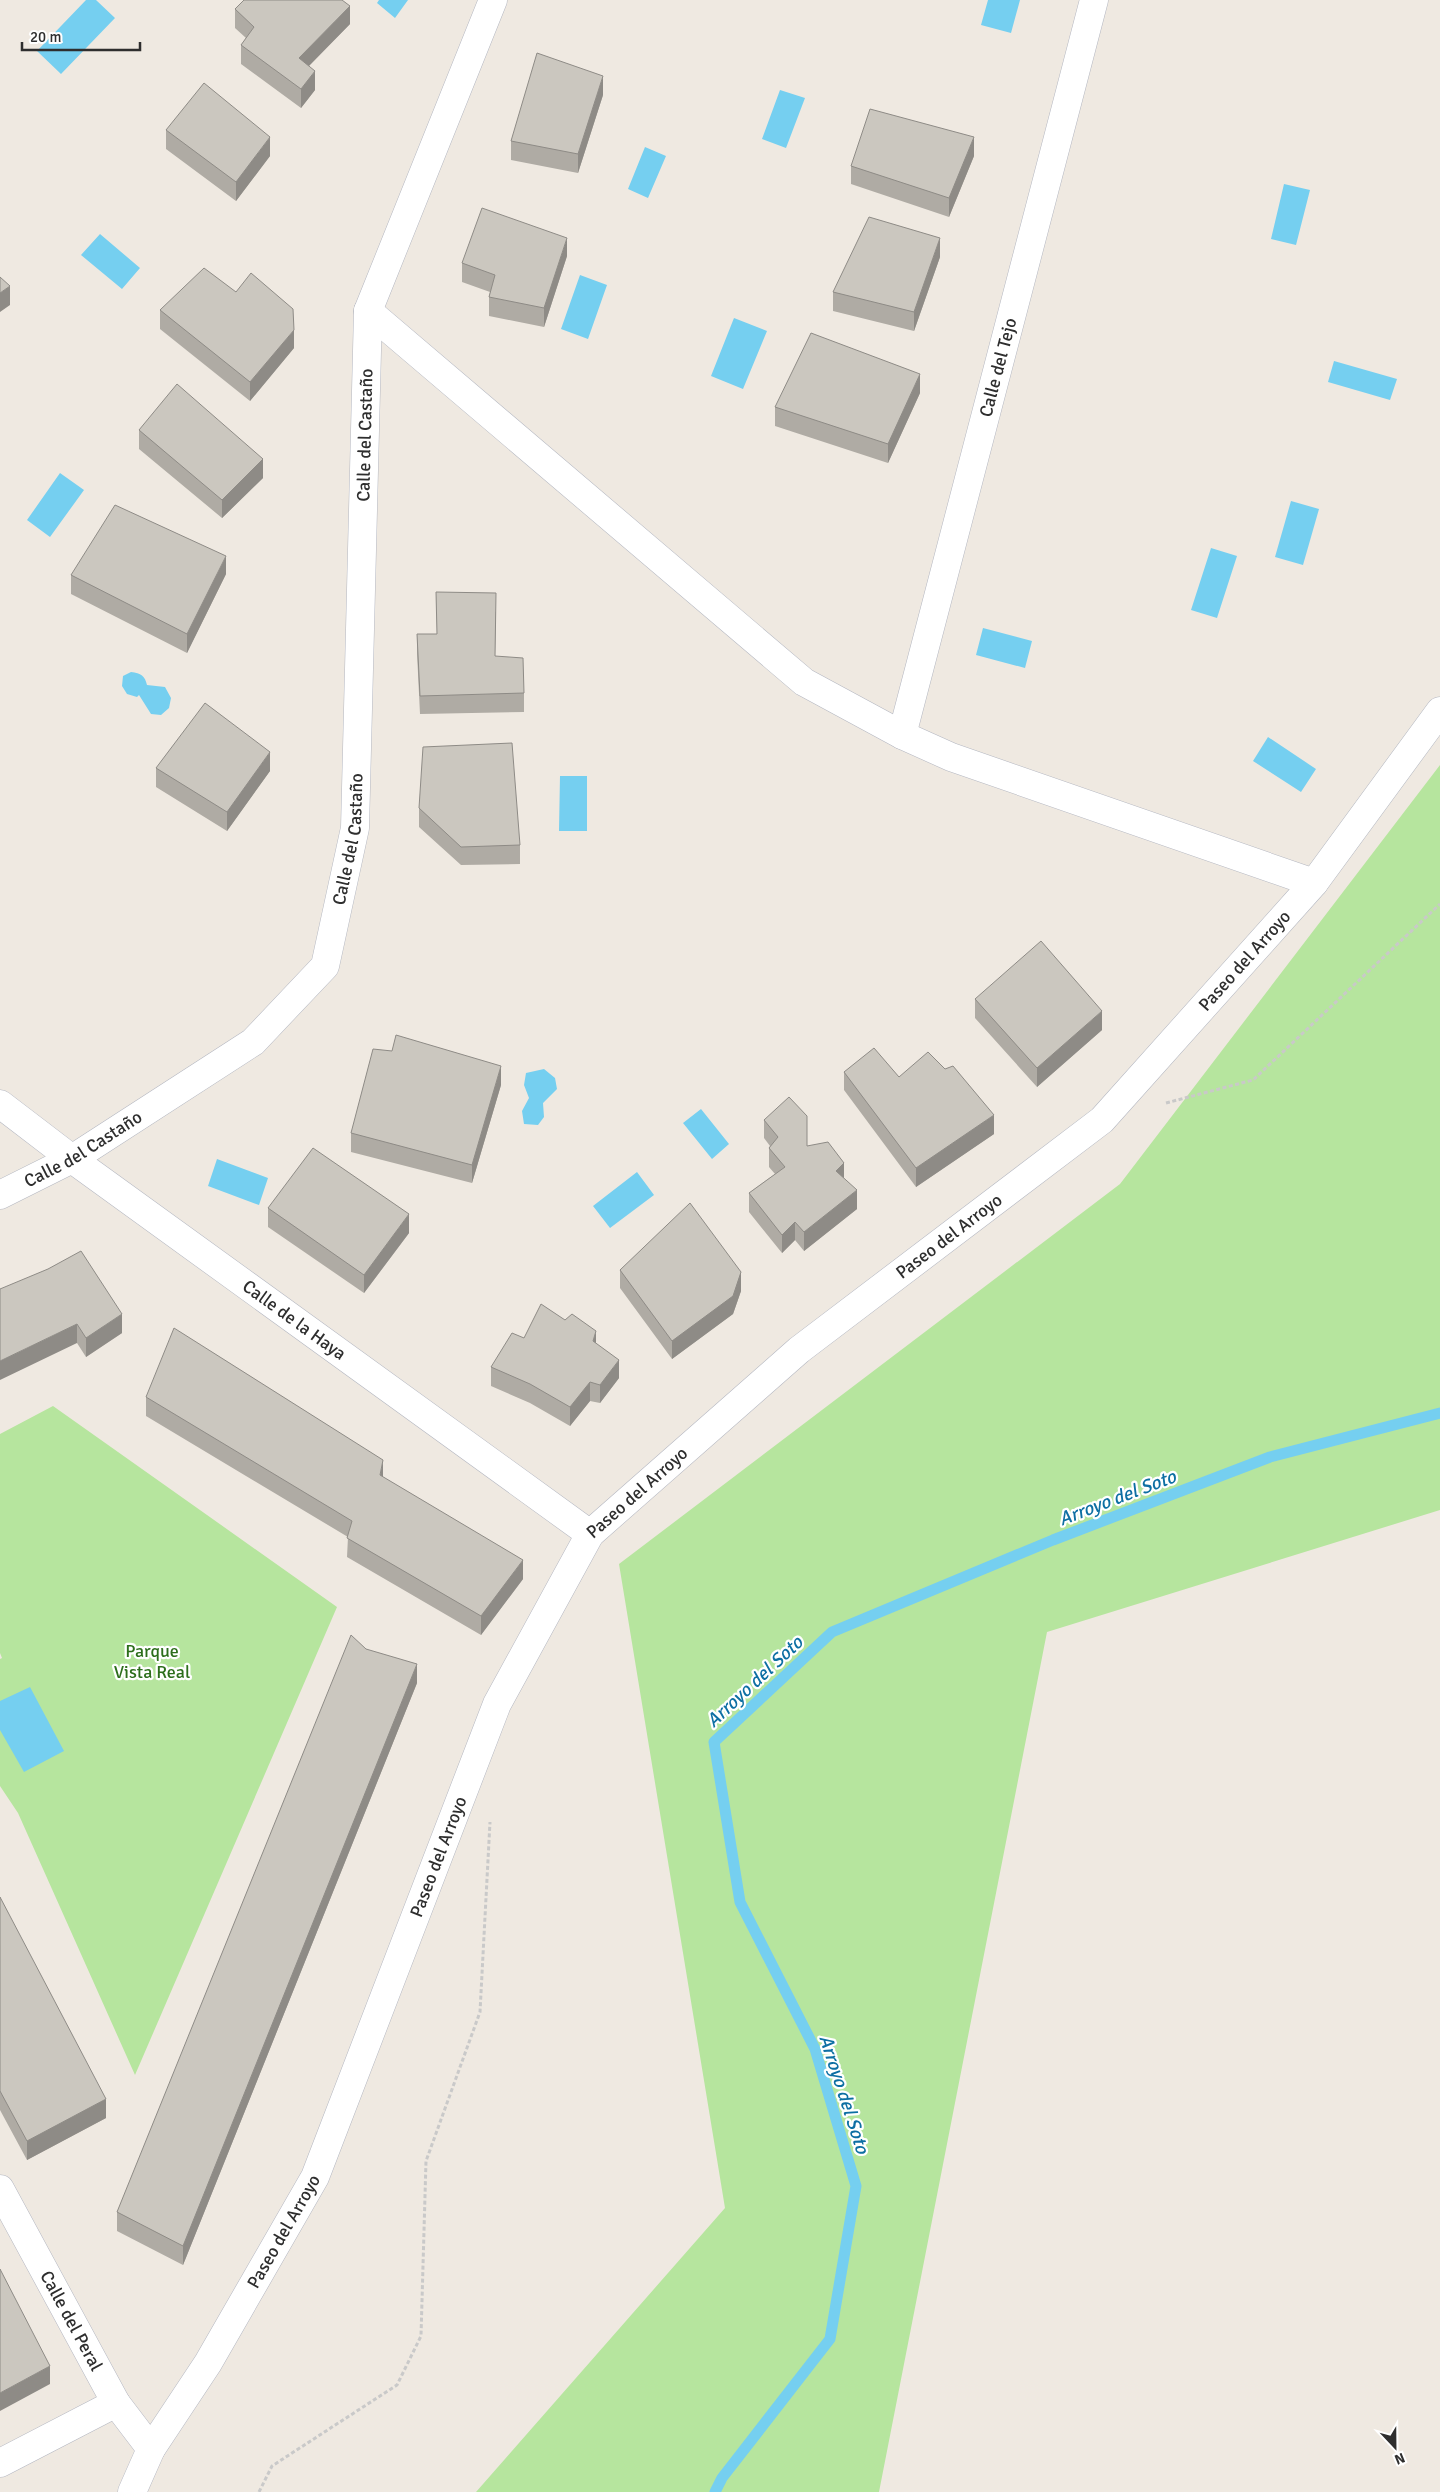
<svg xmlns="http://www.w3.org/2000/svg" width="1440" height="2492" font-family="Signika,sans-serif">
	<rect width="100%" height="100%" fill="#efe9e1"/>
	<path fill="#b6e59e" d="M1440,765V1510L1047,1632L879,2492H476L725,2208L619,1564L1120,1184Z
		M53,1406L337,1607L135,2075L18,1813L0,1786V1659L2,1658L0,1653V1434Z"/>
	<path fill="#75cff0" d="M86,0H96L115,18L61,74L37,51Z
		M379,0H408L395,18L377,3Z
		M988,0H1020L1011,33L981,25Z
		M780,90L805,98L786,148L762,139Z
		M645,147L666,156L648,198L628,189Z
		M1284,184L1310,190L1296,245L1271,239Z
		M100,234L140,268L122,289L81,255Z
		M580,275L607,285L588,339L561,329Z
		M734,318L767,331L743,389L711,376Z
		M1334,361L1397,379L1390,400L1328,382Z
		M60,473L84,490L50,537L27,520Z
		M1291,501L1319,509L1303,565L1275,557Z
		M1211,548L1237,556L1217,618L1191,610Z
		M983,628L1032,641L1025,668L976,655Z
		M131,672C141,673 145,676 147,685L165,687L171,698L169,708L161,715L151,714L139,695L137,697L127,694L122,686L123,676Z
		M1268,737L1316,769L1301,792L1253,761Z
		M560,776H587V831H559Z
		M544,1069L555,1078L557,1089L543,1103L544,1117L538,1125L524,1124L522,1111L529,1098L524,1085L526,1073Z
		M701,1109L729,1144L712,1159L683,1123Z
		M217,1159L268,1178L259,1205L208,1186Z
		M637,1172L654,1195L610,1228L593,1206Z
		M30,1687L64,1751L24,1772L0,1730V1701Z"/>
	<g fill="none" stroke-linecap="round" stroke-linejoin="round">
		<path stroke="#75cff0" stroke-width="11" d="M715,2492L722,2478L830,2339L856,2186L815,2049L740,1902L714,1742L832,1632L1053,1540L1270,1457L1440,1413"/>
		<defs>
			<g id="minor">
				<path d="M368,311L804,682L902,735L951,757L1314,883"/>
				<path id="s1" d="M902,735L1094,0"/>
				<path id="s2" d="M0,1104L72,1159L590,1534"/>
				<path id="s3" d="M0,1195L72,1159L253,1042L325,966L355,828L368,311L493,0"/>
				<path id="s4" d="M0,2189L116,2403L151,2449"/>
				<path d="M0,2463L116,2403"/>
				<path id="s5" d="M132,2492L151,2449L208,2363L315,2177L497,1704L590,1534L799,1350L1102,1120L1314,883L1440,711"/>
			</g>
		</defs>
		<use href="#minor" stroke="#b4b7c1" stroke-width="29"/>
		<path stroke="#c9c9c9" stroke-width="3" stroke-dasharray="4 2.5" stroke-linecap="butt" d="M1166,1103L1253,1080L1440,904
			M259,2492L272,2466L397,2385L421,2336L426,2161L480,2012L490,1822"/>
		<use href="#minor" stroke="#fff" stroke-width="28"/>
	</g>
	<path fill="#afaba4" d="M235,9L350,24L309,66L315,90L301,108L241,64V45L246,38L235,28Z
		M603,95L578,173L511,160V141Z
		M166,130L270,156L236,201L166,149Z
		M974,156L949,217L851,184V166Z
		M567,256L544,327L489,316V297L490,292L462,282V263Z
		M940,257L914,331L833,311V292Z
		M236,292L294,348L250,401L160,329V310Z
		M920,393L888,463L775,426V407Z
		M139,430L263,478L222,518L139,449Z
		M226,574L187,653L71,594V575Z
		M436,592L496,612L495,656L524,693V712L420,714L417,653V634H437Z
		M156,768L270,771L227,831L156,787Z
		M419,808L520,845V864L461,865L419,827Z
		M975,999L1102,1030L1037,1087L975,1018Z
		M945,1069L994,1134L916,1187L844,1090V1072L899,1077Z
		M501,1085L472,1183L351,1152V1133Z
		M764,1120L807,1146L844,1178L857,1209L804,1251L795,1240L782,1253L749,1212V1193L775,1174L769,1167V1148L770,1146L764,1138Z
		M268,1208L409,1233L364,1293L268,1227Z
		M620,1270L741,1291L733,1314L672,1359L620,1288Z
		M0,1289L122,1333L86,1357L77,1343Z
		M524,1338L596,1344L619,1378L600,1403L590,1401L570,1426L530,1403L491,1386V1367Z
		M146,1397L383,1477L523,1579L481,1635L347,1557L348,1537L146,1416Z
		M366,1649L417,1683L183,2265L117,2231V2212Z
		M0,1897L106,2118L27,2160L0,2110Z"/>
	<path fill="#8e8b86" d="M350,6V24L299,76V58Z
		M315,71V90L301,108V89Z
		M603,76V95L578,173V154Z
		M270,137V156L236,201V182Z
		M974,137V156L949,217V198Z
		M567,238V256L544,327V308Z
		M940,238V257L914,331V312Z
		M10,286V305L0,312V293Z
		M294,330V348L250,401V382Z
		M920,374V393L888,463V444Z
		M263,459V478L222,518V500Z
		M226,556V574L187,653V634Z
		M270,752V771L227,831V812Z
		M1102,1011V1030L1037,1087V1068Z
		M501,1066V1085L472,1183V1165Z
		M994,1115V1134L916,1187V1168Z
		M844,1163V1182L836,1171Z
		M857,1190V1209L804,1251V1232Z
		M409,1214V1233L364,1293V1275Z
		M795,1222V1240L782,1253V1235Z
		M741,1272V1291L733,1314L672,1359V1341Z
		M122,1314V1333L86,1357V1338Z
		M77,1324V1343L0,1380V1361Z
		M596,1331V1350L593,1341Z
		M619,1360V1378L600,1403V1385Z
		M590,1382V1401L570,1426V1407Z
		M383,1460V1479L380,1475Z
		M523,1560V1579L481,1635V1616Z
		M417,1664V1683L183,2265V2246Z
		M106,2099V2118L27,2160V2141Z
		M50,2366V2384L0,2411V2393Z"/>
	<path fill="#cbc7bf" stroke="#8e8b86" d="M244,0H342L350,6L299,58L315,71L301,89L241,45L254,27L235,9Z
		M537,53L603,76L578,154L511,141Z
		M204,83L270,137L236,182L166,130Z
		M870,109L974,137L949,198L851,166Z
		M482,208L567,238L544,308L489,297L495,275L462,263Z
		M869,217L940,238L914,312L833,292Z
		M204,268L236,292L251,273L293,309L294,330L250,382L160,310Z
		M0,277L10,286L0,293Z
		M811,333L920,374L888,444L775,407Z
		M177,384L263,459L222,500L139,430Z
		M115,505L226,556L187,634L71,575Z
		M436,592L496,593L495,656L523,658L524,693L420,696L417,634H437Z
		M205,703L270,752L227,812L156,768Z
		M512,743L520,845L461,847L419,808L423,747Z
		M1041,941L1102,1011L1037,1068L975,999Z
		M396,1035L501,1066L472,1165L351,1133L373,1049L392,1051Z
		M874,1048L899,1077L928,1052L945,1069L953,1066L994,1115L916,1168L844,1072Z
		M789,1097L807,1116V1146L828,1142L844,1163L836,1171L857,1190L804,1232L795,1222L782,1235L749,1193L785,1167L769,1148L778,1137L764,1120Z
		M313,1148L409,1214L364,1275L268,1208Z
		M690,1203L741,1272L733,1296L672,1341L620,1270Z
		M81,1251L122,1314L86,1338L77,1324L0,1361V1289L48,1269Z
		M541,1304L565,1320L572,1314L596,1331L593,1341L619,1360L600,1385L590,1382L570,1407L530,1384L491,1367L512,1333L524,1338Z
		M174,1328L383,1460L380,1475L523,1560L481,1616L347,1538L352,1521L146,1397Z
		M351,1635L366,1649L417,1664L183,2246L117,2212Z
		M0,1897L106,2099L27,2141L0,2091Z
		M0,2269L50,2366L0,2393Z"/>
	<g text-anchor="middle" stroke-width="4.5" stroke-linejoin="round" paint-order="stroke">
		<g font-size="18" fill="#2e2e2e" stroke="#fff">
			<text dy="6" stroke="none"><textPath href="#s1" startOffset="380">Calle del Tejo</textPath></text>
			<text dy="6" stroke="none"><textPath href="#s3" startOffset="935">Calle del Castaño</textPath></text>
			<text dy="6" stroke="none"><textPath href="#s3" startOffset="530">Calle del Castaño</textPath></text>
			<text dy="6" stroke="none"><textPath href="#s5" startOffset="1938">Paseo del Arroyo</textPath></text>
			<text dy="6" stroke="none"><textPath href="#s3" startOffset="95">Calle del Castaño</textPath></text>
			<text dy="6" stroke="none"><textPath href="#s5" startOffset="1532">Paseo del Arroyo</textPath></text>
			<text dy="6" stroke="none"><textPath href="#s2" startOffset="365">Calle de la Haya</textPath></text>
			<text dy="6" stroke="none"><textPath href="#s5" startOffset="1128">Paseo del Arroyo</textPath></text>
			<text dy="6" stroke="none"><textPath href="#s5" startOffset="708">Paseo del Arroyo</textPath></text>
			<text dy="6" stroke="none"><textPath href="#s5" startOffset="302">Paseo del Arroyo</textPath></text>
			<text dy="6" stroke="none"><textPath href="#s4" startOffset="150">Calle del Peral</textPath></text>
		</g>
		<g font-size="18" fill="#2c6e1b" stroke="#fff">
			<text x="152" y="1657">Parque<tspan x="152" dy="21">Vista Real</tspan></text>
		</g>
		<g font-size="19" font-style="italic" fill="#0d6fa3" stroke="#fff">
			<text transform="translate(1117 1497) rotate(-21)" y="7">Arroyo del Soto</text>
			<text transform="translate(754 1681) rotate(-43)" y="7">Arroyo del Soto</text>
			<text transform="translate(845 2094) rotate(72)" y="7">Arroyo del Soto</text>
		</g>
	</g>
	<g transform="translate(1395 2447) rotate(158)" stroke="#ffffff" stroke-width="4" paint-order="stroke">
	<path d="M0-4L9 19L0 12L-9 19Z" fill="#2e2e2e"/>
	<text y="-8" font-size="14" font-weight="bold" text-anchor="middle" fill="#2e2e2e">N</text>
	</g>
	<path d="M22 42v8h118v-8" fill="none" stroke="#2e2e2e" stroke-width="2.5"/>
	<text x="30" y="42" font-size="15" fill="#2e2e2e" stroke="#ffffff" stroke-width="4" paint-order="stroke">20 m</text>
</svg>
